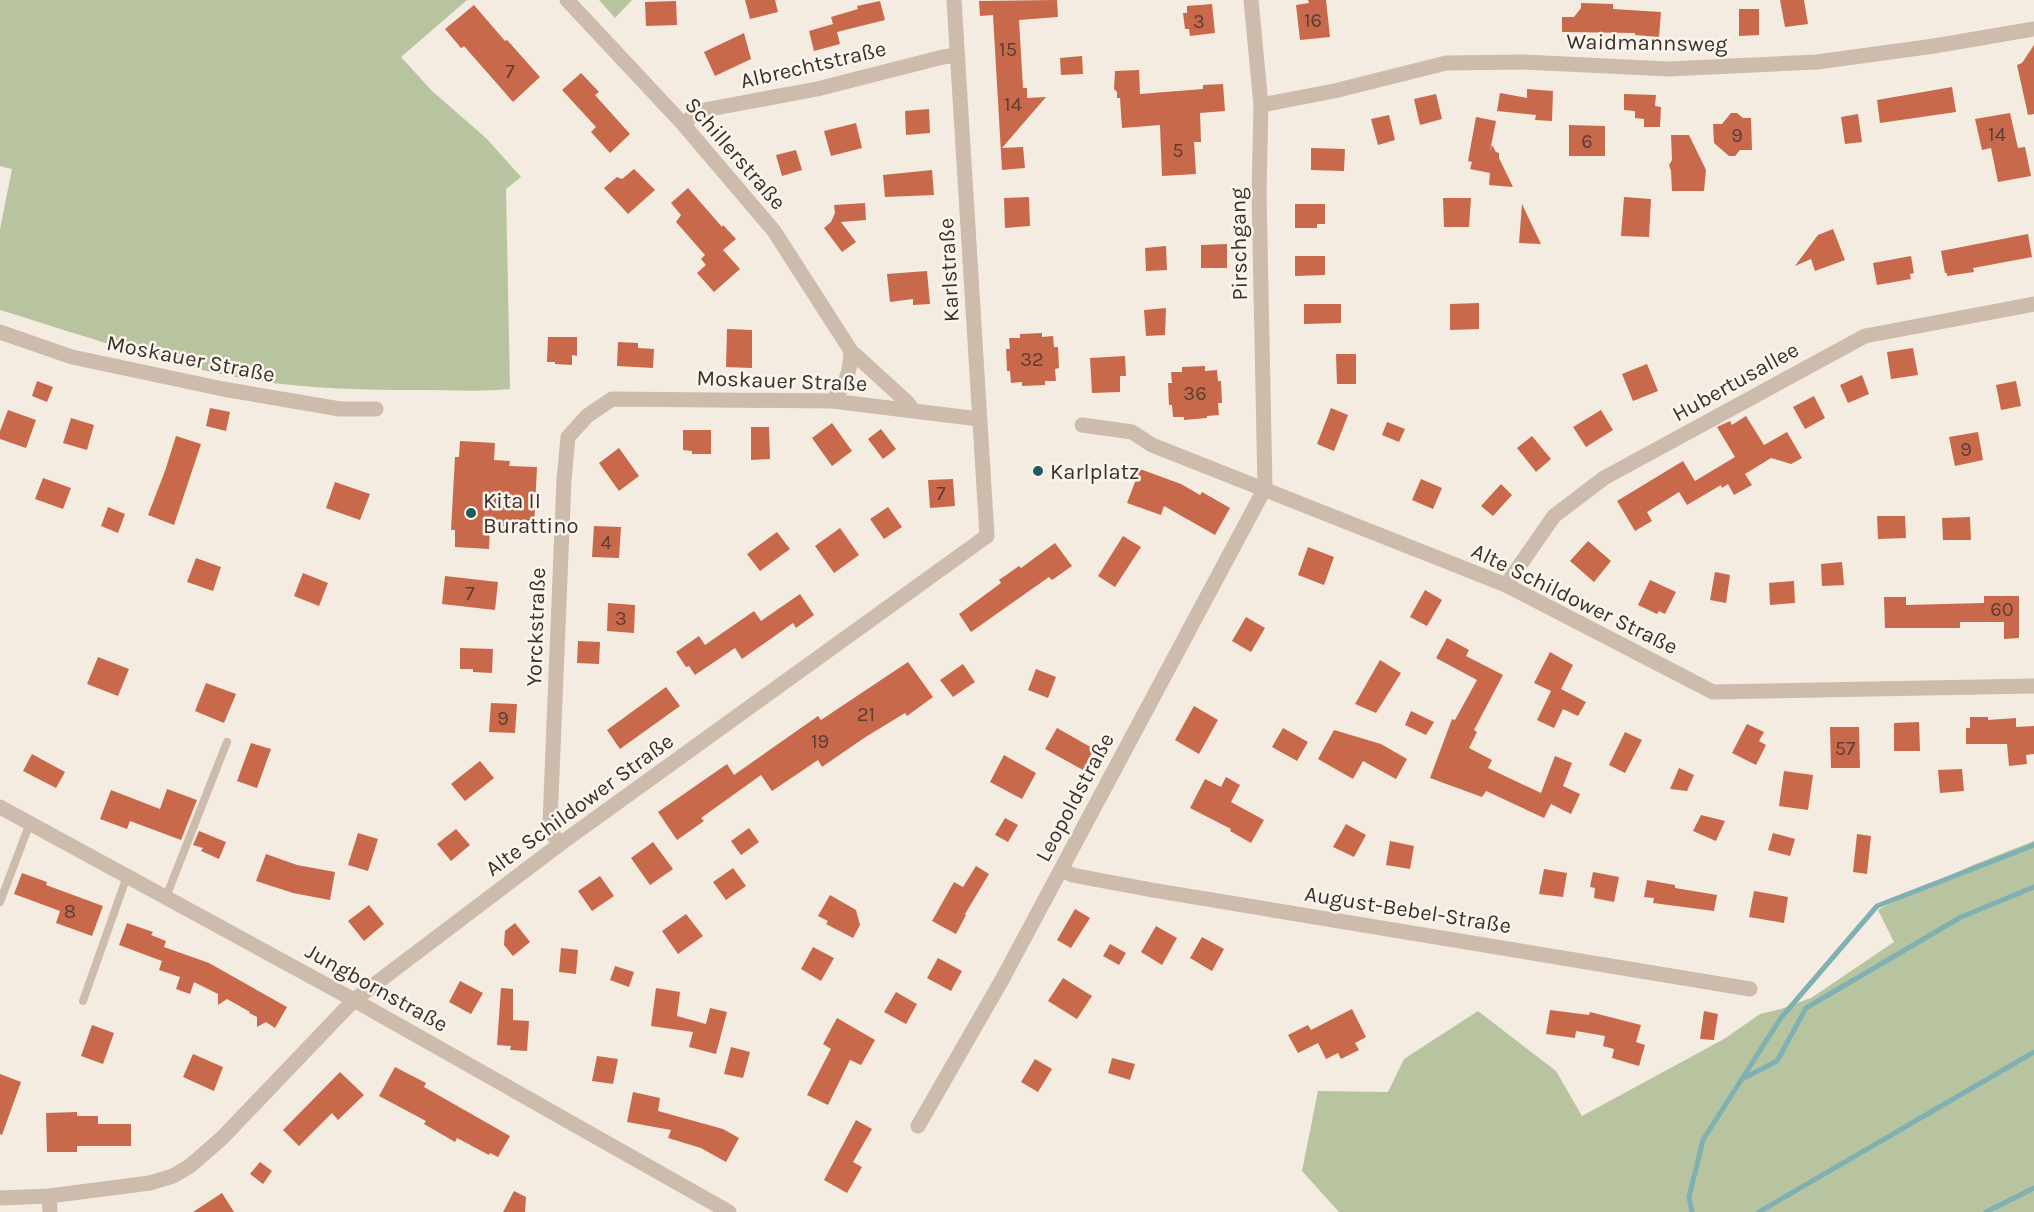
<svg xmlns="http://www.w3.org/2000/svg" width="2034" height="1212" font-family="Karla,sans-serif">
	<rect width="100%" height="100%" fill="#f4ebe1"/>
	<path fill="#b8c4a0" d="M0,0H467L401,57L432,91L486,138L521,177L506,189L510,389C481,392 452,390 423,390C363,390 301,389 241,378C159,363 80,334 0,310V229L12,169L0,166Z
		M599,0H632L615,18Z
		M2034,841V1212H1339L1302,1171L1318,1091L1388,1092L1404,1059L1478,1011L1556,1071L1582,1116L1724,1039L1760,1014L1781,1009L1811,998L1894,942L1878,910L1881,908L1973,865Z"/>
	<g fill="none" stroke-linecap="round" stroke-linejoin="round">
		<path stroke="#7fb0b2" stroke-width="5" d="M1746,1077L1777,1061L1806,1008L1961,917L2034,887
			M1692,1212L1689,1197L1703,1140L1780,1019L1877,906L2034,845
			M1759,1212L2034,1052
			M1986,1212L2034,1188"/>
	</g>
	<path fill="#c8694b" d="M745,0H775L778,12L750,19Z
		M1057,0L1058,17L1019,20L1023,88H1027V98L1046,97L1002,148L1023,147L1025,168L1002,170L993,15L980,16L979,1Z
		M1308,0H1326L1330,37L1300,40L1296,5L1309,3Z
		M1780,0H1804L1808,24L1785,27Z
		M676,1L677,25L646,26L645,2Z
		M880,1L885,20L837,32L840,44L814,51L809,31L833,24L831,17L858,9L857,6Z
		M1581,3L1613,4V9L1661,12L1659,37L1635,35V33L1562,32V17H1574L1581,8Z
		M1212,4L1215,33L1190,36L1189,29H1185L1183,13H1187V6Z
		M474,5L505,41L507,40L540,77L513,102L464,46L461,48L445,29Z
		M1739,9H1759V35L1739,36Z
		M744,33L751,59L715,76L704,52Z
		M2034,45V114L2028,115L2017,65L2022,63Z
		M1082,56L1083,74L1061,75L1060,58Z
		M1139,70L1140,94L1203,89V85L1223,84L1225,111L1200,113L1201,142H1194L1196,174L1162,176L1160,125L1122,128L1120,98H1117V92L1114,89L1115,71Z
		M581,73L599,92L595,95L630,134L610,153L591,132L596,127L562,90Z
		M1952,87L1956,112L1880,123L1877,100Z
		M1527,89L1553,91L1552,121L1535,120L1536,115L1497,111L1500,93L1527,98Z
		M1436,94L1442,119L1420,125L1414,99Z
		M1624,94L1656,95L1655,106L1661,107L1660,127H1644V119L1635,118V111L1624,110Z
		M929,109L930,133L906,135L905,111Z
		M1731,113H1737L1743,118H1751L1752,150H1740L1735,156H1729L1714,143L1713,124H1722Z
		M2010,113L2018,148L2025,147L2031,176L1998,182L1991,148L1982,150L1975,119Z
		M1858,114L1862,142L1845,144L1841,117Z
		M1389,115L1395,140L1378,145L1371,119Z
		M1476,117L1496,121L1490,151L1492,145L1496,152L1499,153V158L1513,187L1489,185L1490,173L1470,169L1472,162L1468,161Z
		M856,123L862,148L831,156L824,131Z
		M1569,125L1605,126V156H1569Z
		M1671,135H1689L1706,170L1704,191H1672L1671,171L1669,165L1672,160Z
		M1311,148L1345,149L1344,171L1311,170Z
		M796,150L802,170L782,176L776,155Z
		M634,169L655,190L628,214L604,188L617,177L622,179Z
		M932,170L934,195L885,197L883,175Z
		M688,188L722,227L723,225L736,239L723,250L740,269L714,292L697,273L706,265L701,259L705,255L676,222L681,215L671,203Z
		M1029,197L1030,226L1005,228L1004,198Z
		M1624,197L1651,199L1649,237L1621,236Z
		M1443,198H1471L1469,227H1444Z
		M865,203L866,220L841,222L856,242L842,252L824,228L831,222L835,213L834,205Z
		M1295,204H1325V224H1317V228H1295Z
		M1522,204L1541,244L1519,243Z
		M1833,229L1845,260L1815,271L1811,259L1795,266L1818,235Z
		M2028,234L2032,257L1973,268L1974,272L1947,276V273H1945L1941,251Z
		M1227,244V268H1201V245Z
		M1166,246L1167,270L1146,271L1145,248Z
		M1295,256H1325V275L1295,276Z
		M1911,256L1914,273L1910,274L1911,279L1877,285L1873,263Z
		M927,271L930,304L913,305V299L890,302L887,274Z
		M1479,303V329L1450,330V304Z
		M1304,304H1341V323L1304,324Z
		M1166,308L1165,335L1146,336L1144,310Z
		M727,329L752,330V368L726,367Z
		M1042,333V337L1053,336L1054,347H1058L1059,368L1055,369L1056,381H1045V385L1022,386V382L1011,383L1010,371H1007L1006,349H1010L1009,338H1020V334Z
		M548,337H577V356L572,355V365L555,364V362H547Z
		M618,342L638,343V348L654,349L653,368L617,366Z
		M1913,348L1918,375L1891,379L1887,352Z
		M1336,354H1356V384H1337Z
		M1125,356L1126,376H1120V392L1092,393L1090,358Z
		M1647,364L1658,391L1633,401L1622,374Z
		M1205,366V371L1217,370L1218,381H1221L1222,403H1218L1219,415L1207,416V418L1184,420V417H1173L1172,405H1169L1168,383H1172L1171,372H1182V367Z
		M1862,375L1869,394L1848,403L1840,385Z
		M37,381L53,387L47,402L32,396Z
		M2016,381L2021,406L2001,410L1996,385Z
		M1814,396L1825,418L1805,429L1793,407Z
		M210,408L230,412L226,431L206,426Z
		M1331,408L1348,415L1334,451L1317,444Z
		M8,410L36,420L26,448L0,439V431Z
		M1601,410L1613,430L1586,447L1573,427Z
		M1746,416L1764,445L1787,432L1802,458L1791,464L1771,458L1745,474L1752,485L1734,495L1728,484L1722,488L1721,485L1687,505L1679,492L1647,512L1652,521L1635,531L1617,501L1683,461L1695,481L1735,457L1717,427L1730,421L1732,425Z
		M71,418L94,425L87,450L63,443Z
		M1387,422L1405,429L1399,442L1382,435Z
		M832,423L852,451L832,466L812,438Z
		M751,427H769L770,459L751,460Z
		M881,429L896,449L883,459L868,439Z
		M683,430H711V454H692V451L683,450Z
		M1978,432L1983,460L1955,466L1949,437Z
		M176,436L201,444L174,525L148,515L165,471Z
		M1532,436L1551,459L1536,472L1517,448Z
		M460,441L495,443L494,460L510,461L509,466L537,467L534,528L490,526L489,549L455,547V530H451L455,457H459Z
		M619,448L639,476L619,491L599,463Z
		M1140,469L1181,484L1200,495L1202,492L1230,508L1215,535L1164,506L1161,515L1127,503Z
		M43,478L71,488L63,509L35,499Z
		M953,479L955,506L930,508L928,480Z
		M1421,479L1442,488L1433,509L1412,500Z
		M335,482L370,494L360,520L326,508Z
		M1501,484L1512,495L1493,516L1481,506Z
		M108,507L125,514L118,533L101,526Z
		M888,507L902,527L884,539L870,519Z
		M1877,516H1905L1906,538L1878,539Z
		M1970,517L1971,540H1943L1942,518Z
		M594,526L621,527L619,558L592,557Z
		M840,528L859,555L834,573L815,546Z
		M777,532L790,549L760,571L747,554Z
		M1123,536L1141,547L1115,587L1098,576Z
		M1588,541L1611,561L1594,582L1570,561Z
		M1055,543L1072,566L1052,580L1049,577L971,632L959,614L1001,583L999,580L1019,566L1021,568Z
		M1308,547L1334,557L1324,585L1298,575Z
		M196,558L221,567L213,591L187,582Z
		M1842,562L1844,585L1822,586L1821,564Z
		M1715,572L1730,575L1726,603L1710,600Z
		M303,573L328,583L319,606L294,596Z
		M445,576L498,582L495,610L442,604Z
		M1650,580L1676,592L1665,614L1659,611L1657,614L1638,605Z
		M1794,581L1795,603L1770,605L1769,583Z
		M1425,590L1442,600L1427,626L1410,617Z
		M800,594L814,615L796,628L793,623L742,659L735,648L695,675L689,666L686,667L676,652L699,636L705,645L754,611L761,621Z
		M1984,596H2019V638L2004,639V622H1960V628H1885L1884,597H1906V605L1984,603Z
		M608,603L635,605L634,633L607,631Z
		M1246,617L1265,628L1251,652L1232,641Z
		M1447,638L1469,650L1466,656L1503,675L1474,730L1477,732L1469,748L1492,760L1488,768L1541,793L1555,756L1572,763L1563,786L1580,794L1571,814L1551,804L1544,818L1486,791L1482,797L1430,778L1452,719L1455,720L1477,680L1436,658Z
		M578,641L600,642L599,664L577,663Z
		M460,648L493,649L492,673L473,672V669H460Z
		M1550,652L1573,665L1561,689L1586,702L1578,716L1563,709L1554,728L1537,720L1551,691L1534,683Z
		M98,657L129,669L118,696L87,684Z
		M1380,660L1401,673L1376,713L1355,704Z
		M908,662L933,697L907,716L905,713L864,738L822,767L818,760L772,791L761,775L701,818L704,821L677,840L658,812L727,764L734,775L818,716L821,720Z
		M963,664L975,682L953,697L940,680Z
		M1036,669L1056,677L1048,698L1028,690Z
		M206,683L236,694L224,723L195,711Z
		M666,687L680,706L620,749L607,730Z
		M491,703L517,704L515,733L489,732Z
		M1194,706L1218,720L1199,754L1175,740Z
		M1411,711L1434,722L1426,735L1405,725Z
		M1970,717H1988V720L2016,718V727L2034,726V754L2026,755L2027,764L2009,766L2007,744H1966V728H1970Z
		M1919,722L1920,751H1894V723Z
		M1747,724L1764,732L1759,741L1766,745L1756,765L1732,753Z
		M1830,727H1859L1860,768H1831Z
		M1057,728L1094,749L1083,770L1045,749Z
		M1283,728L1308,742L1297,761L1272,747Z
		M1334,730L1381,744L1407,759L1396,779L1363,761L1353,779L1318,759Z
		M1625,732L1642,740L1625,773L1609,765Z
		M251,743L271,749L257,788L237,781Z
		M32,754L65,772L56,788L23,771Z
		M1004,755L1036,773L1022,799L990,782Z
		M480,761L494,778L465,801L451,784Z
		M1679,768L1694,775L1687,791L1670,789Z
		M1962,769L1964,791L1940,793L1938,770Z
		M1784,771L1813,775L1808,810L1779,806Z
		M1226,777L1240,785L1231,802L1264,820L1251,843L1230,831L1231,829L1190,808L1205,779L1221,787Z
		M167,789L197,800L181,840L130,821L127,829L100,819L111,790L160,809Z
		M1701,815L1725,821L1716,841L1693,831Z
		M1005,818L1018,825L1008,842L995,835Z
		M1346,824L1366,835L1354,857L1333,847Z
		M749,828L759,842L741,855L731,841Z
		M456,829L470,845L451,861L437,844Z
		M199,831L226,842L219,859L201,851L203,848L193,845Z
		M358,833L378,839L368,871L348,865Z
		M1773,833L1795,839L1790,856L1768,850Z
		M1857,834L1871,836L1867,874L1853,872Z
		M1390,841L1414,846L1410,869L1386,865Z
		M653,842L673,869L650,885L631,858Z
		M266,854L297,865L335,872L330,900L293,893L256,881Z
		M976,866L989,874L965,914L966,915L956,934L932,921L954,882L963,887Z
		M733,868L746,886L726,900L713,882Z
		M1544,869L1567,873L1563,897L1539,894Z
		M1593,872L1619,877L1614,902L1594,898L1595,888L1590,887Z
		M22,873L47,882L46,885L103,906L92,936L56,923L60,911L14,894Z
		M600,876L614,896L592,911L578,891Z
		M1647,880L1675,885V888L1717,895L1714,911L1653,903L1654,898L1644,897Z
		M1754,891L1788,897L1784,923L1749,917Z
		M830,895L856,910L860,925L853,938L826,924L828,921L818,916Z
		M369,905L384,924L364,941L348,921Z
		M1075,909L1090,918L1071,948L1057,940Z
		M686,914L703,936L678,954L662,931Z
		M127,923L153,932L151,935L166,941L164,947L209,963L287,1007L275,1028L266,1022L257,1027V1017L249,1013L250,1012L227,999L218,1005V994L194,982L190,994L176,989L180,977L159,970L162,961L119,945Z
		M515,923L530,942L513,956L504,945L505,931Z
		M1156,926L1177,938L1162,965L1141,952Z
		M1202,937L1224,949L1212,971L1190,958Z
		M1110,944L1126,953L1119,965L1103,956Z
		M813,947L834,958L821,981L801,969Z
		M561,948L578,950L576,974L559,972Z
		M938,958L962,971L951,991L927,978Z
		M615,966L634,972L629,987L610,980Z
		M1063,978L1092,996L1077,1019L1048,1001Z
		M460,981L483,993L471,1014L449,1002Z
		M501,988L513,989V1020L529,1021L527,1051L510,1050L511,1046L497,1045Z
		M656,988L680,992L677,1016L706,1024L710,1008L727,1012L716,1054L689,1047L693,1032L651,1026Z
		M896,992L917,1004L906,1024L884,1012Z
		M1352,1009L1366,1037L1355,1043L1359,1050L1341,1059L1338,1053L1326,1059L1318,1043L1298,1053L1288,1035L1308,1025L1311,1030Z
		M1550,1010L1589,1015L1590,1012L1641,1025L1636,1042L1645,1045L1639,1066L1612,1058L1614,1049L1603,1046L1605,1036L1576,1031L1575,1038L1546,1034Z
		M1704,1011L1718,1014L1714,1040L1700,1039Z
		M837,1018L875,1040L861,1065L850,1060L828,1105L807,1095L831,1049L823,1044Z
		M92,1025L114,1033L103,1064L81,1056Z
		M731,1047L750,1052L743,1078L724,1074Z
		M193,1054L223,1067L214,1091L183,1077Z
		M597,1056L618,1059L613,1084L592,1081Z
		M1112,1058L1135,1064L1130,1080L1108,1073Z
		M1035,1059L1052,1069L1038,1092L1021,1082Z
		M395,1067L426,1083L424,1087L510,1136L498,1157L490,1153L489,1155L457,1138L455,1142L424,1124L426,1121L379,1096Z
		M340,1072L364,1095L338,1120L332,1113L299,1146L283,1130Z
		M0,1074L21,1082L2,1135L0,1134Z
		M633,1092L660,1098L658,1111L723,1129L739,1138L726,1162L701,1148L668,1138L671,1130L627,1122Z
		M77,1112V1116H98V1124H131V1146H77V1152H47L46,1113Z
		M856,1120L872,1129L853,1162L862,1167L847,1193L824,1180Z
		M260,1162L272,1171L263,1184L250,1174Z
		M514,1191L526,1197L525,1212H503Z
		M222,1193L234,1212H193Z"/>
	<g fill="none" stroke-linecap="round" stroke-linejoin="round">
		<path stroke="#cdbbac" stroke-width="8" d="M166,897L227,742
			M0,902L30,823
			M83,1001L127,876"/>
		<path stroke="#cdbbac" stroke-width="15" d="M567,0L683,124L774,231L851,351L907,402L913,410
			M1261,105L1334,91L1446,63L1523,62L1669,69L1817,62L1934,46L2034,29
			M683,124L699,111L817,89L943,57L957,55
			M0,332L72,357L223,389L340,409H376
			M832,401C846,384 850,374 851,351
			M1082,425L1132,432L1152,445L1506,585L1713,692L2034,686
			M1506,585L1554,516L1604,478L1865,336L2034,304
			M0,807L354,1000L729,1212
			M560,844L551,832L550,822L564,480L568,437L587,416L612,399L832,401L979,419
			M1061,869L1072,875L1152,890L1750,989
			M918,1126L1003,978L1265,488L1259,192L1261,105L1251,0
			M49,1196L50,1212
			M0,1198L49,1196L150,1183L173,1176L190,1166L222,1138L354,1000L560,844L987,536L954,0"/>
	</g>
	<g fill="#1f5a5e" stroke="#fbf5ee" stroke-width="2">
		<circle cx="1038" cy="471" r="6"/>
		<circle cx="471" cy="513" r="6"/>
	</g>
	<g text-anchor="middle" stroke-width="5" stroke-linejoin="round" paint-order="stroke">
		<g font-size="20" fill="#5e3e33">
			<text x="1313" y="27">16</text>
			<text x="1199" y="28">3</text>
			<text x="1008" y="56">15</text>
			<text x="510" y="78">7</text>
			<text x="1013" y="111">14</text>
			<text x="1997" y="141">14</text>
			<text x="1737" y="142">9</text>
			<text x="1587" y="148">6</text>
			<text x="1178" y="157">5</text>
			<text x="1032" y="366">32</text>
			<text x="1195" y="400">36</text>
			<text x="1966" y="456">9</text>
			<text x="941" y="500">7</text>
			<text x="606" y="549">4</text>
			<text x="470" y="600">7</text>
			<text x="2002" y="616">60</text>
			<text x="621" y="625">3</text>
			<text x="866" y="721">21</text>
			<text x="503" y="725">9</text>
			<text x="820" y="748">19</text>
			<text x="1845" y="755">57</text>
			<text x="70" y="918">8</text>
		</g>
		<g font-size="22" fill="#3b302b" stroke="#fbf5ee">
			<text transform="translate(1647 42) rotate(1)" y="8">Waidmannsweg</text>
			<text transform="translate(813 64) rotate(-13)" y="8">Albrechtstraße</text>
			<text transform="translate(736 153) rotate(49)" y="8">Schillerstraße</text>
			<text transform="translate(1238 244) rotate(-91)" y="8">Pirschgang</text>
			<text transform="translate(948 270) rotate(-93)" y="8">Karlstraße</text>
			<text transform="translate(191 358) rotate(11)" y="8">Moskauer Straße</text>
			<text transform="translate(782 380) rotate(2)" y="8">Moskauer Straße</text>
			<text transform="translate(1735 381) rotate(-29)" y="8">Hubertusallee</text>
			<text transform="translate(1575 598) rotate(26)" y="8">Alte Schildower Straße</text>
			<text transform="translate(535 627) rotate(-88)" y="8">Yorckstraße</text>
			<text transform="translate(1074 797) rotate(-62)" y="8">Leopoldstraße</text>
			<text transform="translate(579 804) rotate(-36)" y="8">Alte Schildower Straße</text>
			<text transform="translate(1408 909) rotate(9)" y="8">August-Bebel-Straße</text>
			<text transform="translate(377 987) rotate(29)" y="8">Jungbornstraße</text>
		</g>
		<g font-size="22" fill="#3b302b" stroke="#fbf5ee" text-anchor="start">
			<text x="1050" y="479">Karlplatz</text>
			<text x="483" y="508">Kita II<tspan x="483" dy="25">Burattino</tspan></text>
		</g>
	</g>
</svg>
